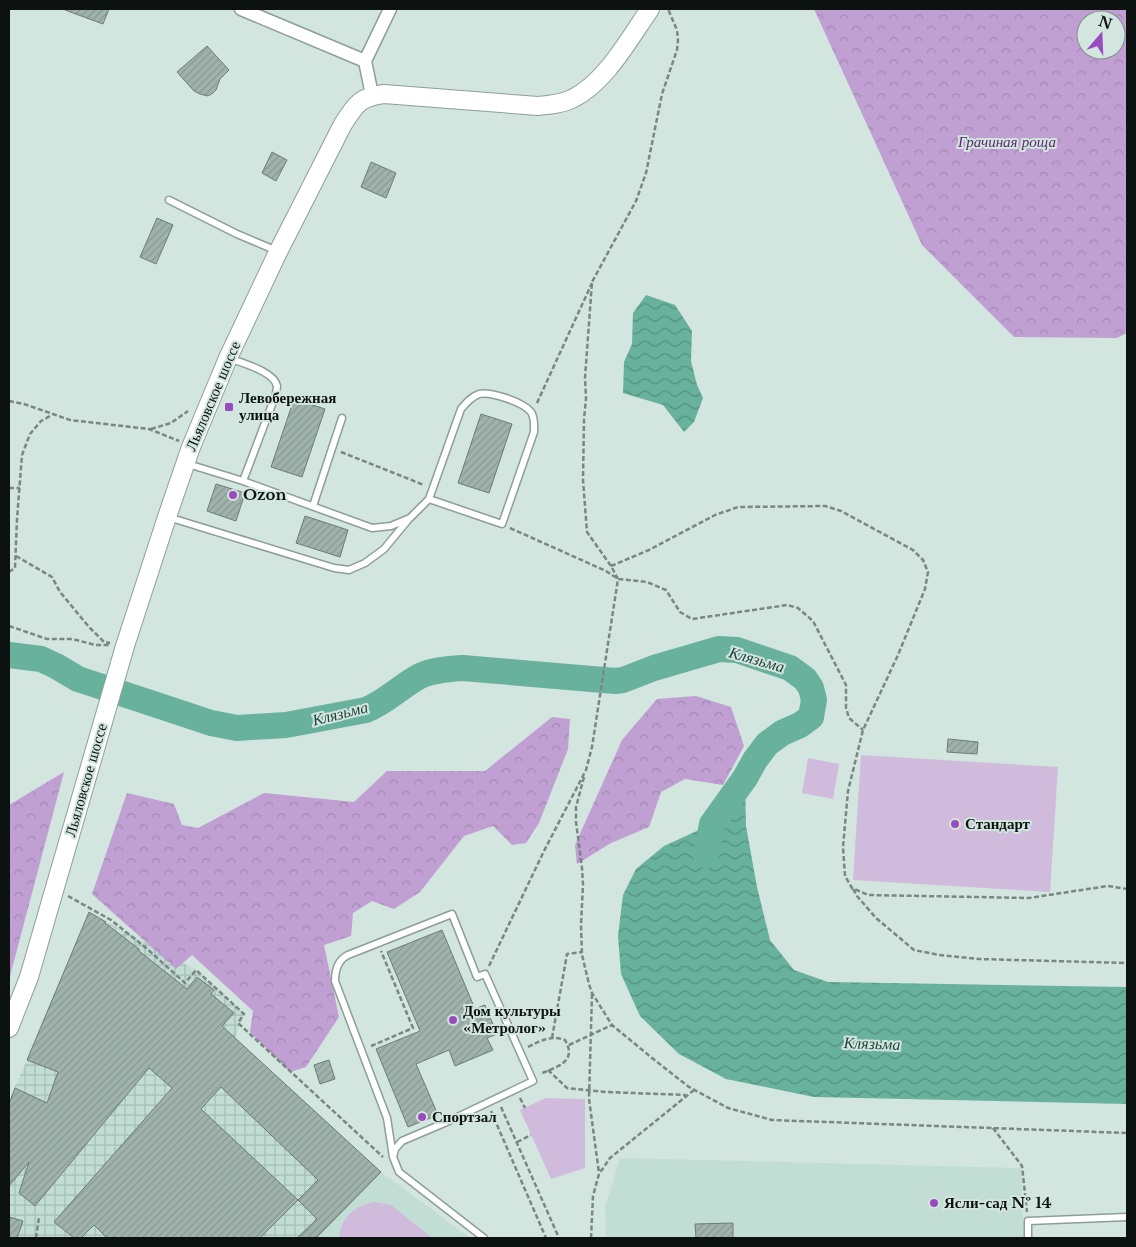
<svg xmlns="http://www.w3.org/2000/svg" width="1136" height="1247" font-family="'Libre Baskerville',serif">
	<defs>
		<pattern id="industrial-grid" width="8" height="8" patternUnits="userSpaceOnUse" patternTransform="scale(1.25)"><rect width="8" height="8" fill="#c2ddd4"/><path d="M0 4h8M4 0v8" fill="none" stroke="#a6bdb5"/></pattern>
		<pattern id="forest-crowns" width="20" height="18" patternUnits="userSpaceOnUse" patternTransform="scale(1.25)"><rect width="20" height="18" fill="#c09fd2"/><path d="M2 6a3 3 0 1 1 6 0M12 15a3 3 0 1 1 6 0" fill="none" stroke="#a488b3"/></pattern>
		<pattern id="water-waves" width="16" height="10" patternUnits="userSpaceOnUse" patternTransform="scale(1.25)"><rect width="16" height="10" fill="#68b29d"/><path d="M0 5q4-4 8 0t8 0" fill="none" stroke="#548f7f"/></pattern>
		<pattern id="building-hatch" width="6" height="6" patternUnits="userSpaceOnUse" patternTransform="scale(1.25)"><rect width="6" height="6" fill="#a0b2ac"/><path d="M-1 1l2-2M0 6l6-6M5 7l2-2" fill="none" stroke="#899893"/></pattern>
	</defs>
	<rect width="100%" height="100%" fill="#d3e5df"/>
	<path fill="#c2ddd4" d="M620,1158L1021,1168L1024,1238H606L605,1207Z
		M381,1172L470,1238H316Z"/>
	<path fill="url(#industrial-grid)" d="M89,912L196,970L244,1014L235,1038L381,1172L316,1238H9V1100L27,1060Z"/>
	<path fill="#d1bbdd" d="M861,755L1058,767L1050,892L853,880Z
		M808,758L839,764L833,799L802,793Z
		M546,1098L585,1099V1168L551,1179L520,1110Z
		M374,1202L391,1205L432,1238H339C341,1218 354,1206 374,1202Z"/>
	<path fill="url(#forest-crowns)" fill-rule="evenodd" d="M814,9H1127V333L1117,338L1014,337L922,245ZM1086,20H1116V50H1086Z
		M696,696L731,707L744,746L723,785L685,779L661,792L649,827L611,843L577,864L575,845L622,740L657,699Z
		M552,717L570,719L568,749L539,823L526,843L512,845L493,826L464,836L420,892L394,909L372,901L353,913L351,936L324,945L339,1017L306,1067L290,1072L250,1032L253,1011L192,955L176,969L92,894L127,793L174,804L182,825L198,828L264,793L354,802L387,771H485Z
		M64,772L9,980V805Z"/>
	<path fill="url(#water-waves)" d="M646,295L675,305L692,331L691,361L697,385L703,398L694,422L684,432L663,405L623,393L624,362L632,344L633,313Z
		M745,778L746,826L757,887L770,940L794,970L828,982L1127,987V1104L814,1097L726,1079L679,1054L640,1016L621,974L618,936L623,895L636,869L664,846L712,824Z"/>
	<g fill="none" stroke-linecap="round" stroke-linejoin="round">
		<path stroke="#68b29d" stroke-width="26" d="M9,655L41,659L56,666L78,679L187,715L211,723L237,728L286,725L366,710C386,702 401,686 420,676C433,670 449,669 463,668L615,681L623,680L654,668L719,649L737,650L790,668L805,679L811,688L814,700L811,717L800,725L782,733L767,744L755,760L745,778L712,824L706,855"/>
	</g>
	<path fill="url(#building-hatch)" stroke="#6b7b76" fill-rule="evenodd" d="M65,9H109L103,24L65,10Z
		M207,46L229,70L220,79L216,90L213,93L208,96L200,94L194,91L177,72Z
		M272,152L287,160L276,181L262,173Z
		M371,162L396,173L386,198L361,187Z
		M157,218L173,225L156,264L140,257Z
		M294,399L325,409L302,477L271,467Z
		M481,414L512,424L489,493L458,483Z
		M216,484L245,493L236,521L207,511Z
		M305,516L348,530L340,557L296,543Z
		M948,739L978,742L977,754L947,752Z
		M89,912L106,922L105,923L139,949V951L187,989L197,977L214,990L211,994L234,1013L222,1026L381,1172L316,1238H297L317,1219L298,1200L260,1238H107L94,1225L81,1238H74L54,1222L172,1088L149,1068L35,1206L19,1193L29,1162L9,1186V1104L15,1088L47,1103L58,1072L27,1060ZM221,1087L318,1180L298,1200L201,1109Z
		M442,930L475,1009L485,1005L497,1034L487,1038L493,1050L455,1066L449,1050L416,1064L438,1115L408,1127L376,1049L420,1031L387,952Z
		M329,1060L335,1079L320,1084L314,1065Z
		M9,1217L23,1221L17,1238H9Z
		M733,1223V1238H696L695,1224Z"/>
	<g fill="none" stroke-linecap="round" stroke-linejoin="round">
		<defs>
			<path id="lane" d="M169,200L237,234L277,251
				M229,358C241,363 274,371 277,386C277,387 276,393 276,394L243,481
				M188,464L243,481L372,528L391,526L410,518L429,499L461,409C466,403 471,397 479,394C490,391 523,402 531,412C535,418 534,425 534,432L502,524L429,499
				M313,506L342,418
				M168,517L334,568L349,570L365,563L384,549L408,520
				M393,1157L387,1118L335,981C335,969 338,960 348,955L452,914L477,977L485,974L533,1081L449,1121L402,1141L395,1149L393,1157L399,1172L484,1238
				M1028,1238V1221L1127,1217"/>
			<path id="street" d="M241,9L365,61
				M372,95L365,61L390,9"/>
			<path id="secondary" d="M9,1028L29,977L125,646L167,517L191,447L228,358L278,252L343,124C356,104 360,97 384,94L538,106C550,105 561,104 572,99C606,82 629,39 650,9"/>
		</defs>
		<use href="#lane" stroke="#8d9e99" stroke-width="9"/>
		<use href="#street" stroke="#8d9e99" stroke-width="15"/>
		<use href="#secondary" stroke="#8d9e99" stroke-width="20"/>
		<path stroke="#798682" stroke-width="2.5" stroke-dasharray="5 2.5" stroke-linecap="butt" d="M9,401L24,404L70,420L149,429L179,441
			M537,403L592,283
			M151,429L171,423L188,411
			M341,452L424,485
			M9,488H20
			M510,528L606,571L618,579L647,582L666,590L680,612L692,619L787,605L798,608L813,621L846,685V708L849,718L863,730
			M16,556L52,577L60,592L89,627L104,642L110,643
			M611,566L649,550L715,515L738,507L825,506L841,511L913,550L923,560L928,572L925,589L898,655L863,730L848,791L843,847L845,876L852,888L868,895L1029,898L1108,886L1127,889
			M9,572L15,568L17,519L22,455L30,434L41,421L52,415
			M9,626L47,639H72L96,645H109
			M584,777L576,807V822L582,868L583,884L581,925L582,955L589,984L592,993L612,1025L652,1058L689,1087L728,1108L772,1120L1127,1133
			M853,889L857,896L876,918L914,950L939,955L978,959L1127,963
			M68,896L111,920L146,948L185,983L196,970L244,1014L238,1023L383,1157
			M489,966L544,851L586,770L592,747L618,579L611,566L587,532L583,480L584,419L586,398L585,378L592,282L636,201L646,173L662,94L677,50L678,40L677,30L668,9
			M592,994L589,1099L599,1173
			M552,1038L567,954L582,952
			M569,1045L612,1025
			M371,1046L413,1028L381,951
			M528,1047C542,1040 550,1035 565,1040C578,1062 556,1067 540,1074
			M548,1070L567,1088L606,1092L686,1095
			M520,1098L525,1108
			M501,1107L559,1238
			M491,1111L546,1238
			M993,1128L1022,1166L1027,1212
			M517,1142L531,1135
			M36,1238L39,1217
			M591,1238L593,1196L599,1174L610,1158L694,1090"/>
		<use href="#lane" stroke="#fff" stroke-width="6"/>
		<use href="#street" stroke="#fff" stroke-width="12"/>
		<use href="#secondary" stroke="#fff" stroke-width="18"/>
	</g>
	<g fill="#9a4cbe" stroke="#d3e5df" stroke-width="2">
		<rect x="224" y="402" width="10" height="10" rx="2.5"/>
		<circle cx="233" cy="495" r="5"/>
		<circle cx="955" cy="824" r="5"/>
		<circle cx="453" cy="1020" r="5"/>
		<circle cx="422" cy="1117" r="5"/>
		<circle cx="934" cy="1203" r="5"/>
	</g>
	<g text-anchor="middle" stroke-width="4" stroke-linejoin="round" paint-order="stroke">
		<g font-size="15" font-style="italic" fill="#562c6a" stroke="#d3e5df">
			<text x="1007" y="147">Грачиная роща</text>
		</g>
		<g font-size="15" fill="#0c1210" stroke="#d3e5df">
			<text transform="translate(213 396) rotate(-67)" y="5">Льяловское шоссе</text>
			<text transform="translate(86 780) rotate(-74)" y="5">Льяловское шоссе</text>
		</g>
		<g font-size="15" font-weight="bold" fill="#0c1210" stroke="#d3e5df" text-anchor="start">
			<text x="239" y="403">Левобережная<tspan x="239" dy="17">улица</tspan></text>
			<text x="243" y="500">Ozon</text>
			<text x="965" y="829">Стандарт</text>
			<text x="463" y="1016">Дом культуры<tspan x="463" dy="17">«Метролог»</tspan></text>
			<text x="432" y="1122">Спортзал</text>
			<text x="944" y="1208">Ясли-сад № 14</text>
		</g>
		<g font-size="16" font-style="italic" fill="#1c3f36" stroke="#d3e5df">
			<text transform="translate(757 659) rotate(16)" y="6">Клязьма</text>
			<text transform="translate(340 713) rotate(-14)" y="6">Клязьма</text>
			<text transform="translate(872 1043) rotate(2)" y="6">Клязьма</text>
		</g>
	</g>
	<rect width="1136" height="1247" fill="none" stroke="#0c1210" stroke-width="20"/>
	<g transform="translate(1101 35) rotate(19)"><circle r="24" fill="#d3e5df" stroke="#83918c"/>
	<path d="M0-4L9 19L0 12L-9 19Z" fill="#9a4cbe"/>
	<text y="-8" font-size="14" font-weight="bold" text-anchor="middle" fill="#0c1210">N</text>
	</g>
</svg>
